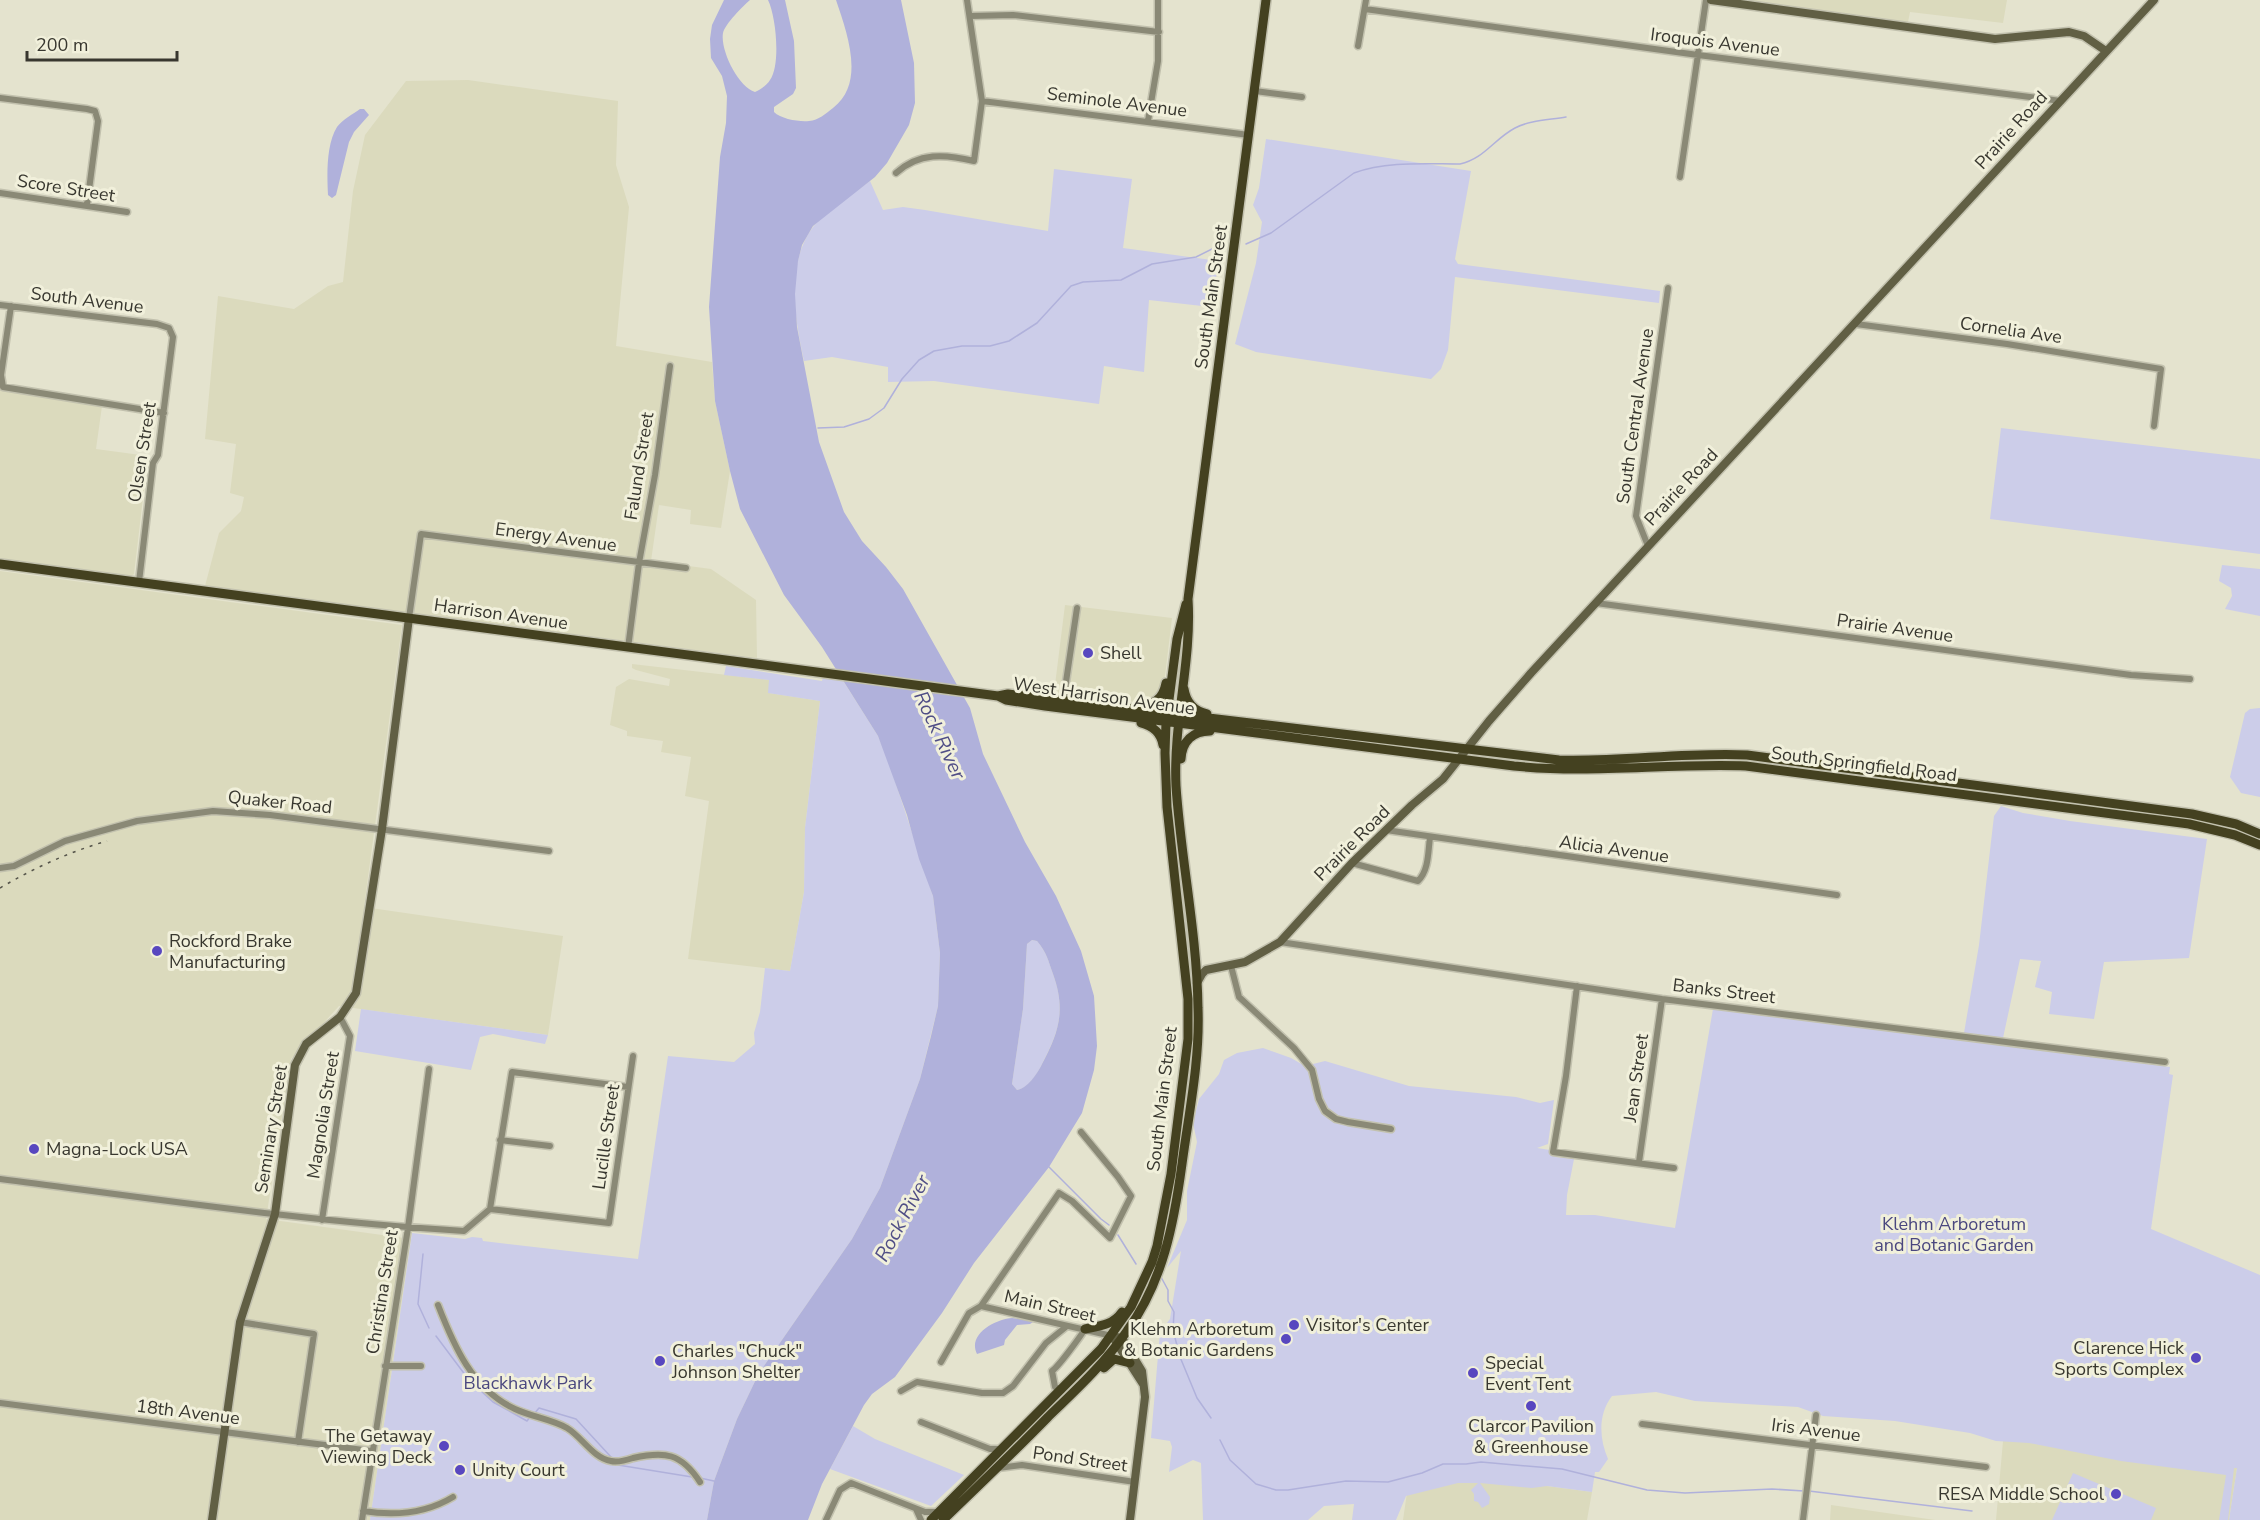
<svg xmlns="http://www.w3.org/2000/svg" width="2260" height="1520" font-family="'Nunito Sans',sans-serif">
	<rect width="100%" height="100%" fill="#e4e3ce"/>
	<path fill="#dbdabd" d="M1738,0H2007L2003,23L1910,12L1908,22Z
		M468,80L618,101L616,165L629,207L616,346L712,362L715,401L730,471L721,528L690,524L691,510L659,505L651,561L711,569L756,600L757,658L205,586L219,533L241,511L244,497L230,493L236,444L205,439L218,296L294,309L328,286L343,282L353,191L365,135L406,81Z
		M0,390L102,406L96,449L148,456L134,574L131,576L0,560Z
		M0,571L402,625L364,907L563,936L548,1035L339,1006L291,1059L266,1219L411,1239L370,1520H0Z
		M1065,605L1172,618L1164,684L1158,695L1147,702H1135L1054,693Z
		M632,664L770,680L769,693L820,701L805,828L804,892L790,971L688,959L709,801L685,796L691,757L661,752L663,741L627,736V731L610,725L616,687L629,679L669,686L670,679L636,670L632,668Z
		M2004,1430L2121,1445L2237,1468L2229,1520H1996Z
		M1470,1476L1592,1492L1587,1520H1403L1408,1486Z
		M1831,1505L1935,1520H1830Z"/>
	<path fill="#cccde9" d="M1266,139L1471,171L1455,259L1458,264L1660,291L1659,303L1455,277L1448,350L1441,369L1431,379L1256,352L1235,344L1256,263L1262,222L1253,205L1259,188Z
		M1054,169L1132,179L1123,248L1219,261L1211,307L1149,300L1144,372L1104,366L1099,404L934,381L888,382V367L832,357L804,361C795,319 785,265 813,227C827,209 852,195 870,181L883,210L903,207L925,210L1048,231Z
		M2001,428L2260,459V554L1990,519Z
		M2222,565L2260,569V616L2225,609L2232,596L2231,588L2219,581Z
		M726,666L822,681L823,677L842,679L878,736L888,760L933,896L940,953L938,1006L920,1079L880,1188L852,1239L759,1373L737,1419L714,1481L707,1520H370L412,1233L465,1239L472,1237L482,1238L483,1241L638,1259L668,1056L734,1062L755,1044L754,1033L760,1012L765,968L790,971L804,892L805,828L820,701L768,693L769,680L724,675Z
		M2260,708V797L2241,793L2230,777L2245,713L2250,709Z
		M2001,806L2023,813L2070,821L2207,839L2189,958L2104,962L2094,1019L2049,1014L2052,992L2035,987L2041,961L2020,959L2003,1038L1964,1033L1979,945L1994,816Z
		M1032,940L1037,941C1047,953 1048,960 1053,974C1066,1010 1059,1031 1042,1064C1037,1074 1029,1088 1017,1090L1012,1084L1023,1009L1027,944Z
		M361,1009L548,1035L545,1044L493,1034L480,1037L471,1070L355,1051Z
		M1713,1009L2170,1067L2169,1074L2173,1075L2151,1229L2260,1275V1520H2229L2237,1468H2234L2228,1520H2219L2226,1475L2121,1461L2029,1443L1996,1441L1970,1433L1895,1421L1823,1416L1798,1407L1695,1401L1656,1392L1612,1396C1598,1414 1599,1438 1608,1459L1599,1472H1595L1592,1492L1547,1486L1532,1488L1480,1483L1490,1497L1489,1504L1482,1508L1478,1502L1474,1501V1494L1471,1490L1478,1483H1458L1406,1496L1396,1520H1352L1354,1504L1324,1506L1308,1520H1203L1201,1463L1193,1460L1169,1472L1172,1447L1170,1441L1151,1438L1160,1332L1170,1319L1181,1251L1167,1268L1187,1220V1191L1197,1142L1193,1123L1199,1099L1219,1074L1224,1060L1237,1053L1263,1048L1291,1058L1305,1066L1325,1061L1409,1086L1516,1097L1540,1103L1554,1100L1548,1144L1537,1148L1550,1150L1555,1157L1574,1159L1567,1195L1566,1215H1595L1675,1228Z
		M853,1426L875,1439L964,1475L931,1506L830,1469Z
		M2073,1473L2156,1508L2151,1520H2052Z"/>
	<path fill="#b0b1db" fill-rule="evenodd" d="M724,0H750C743,6 725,24 723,33C720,50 738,87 755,92C760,90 767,85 770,80C781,65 776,16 768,0H785L794,41L796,88L793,94L774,107V112C781,119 799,122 809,121C819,120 825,114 833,108C866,83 847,33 836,0H901L914,63L915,103L909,125L887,163L875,177L813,226L802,245L798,261L795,294L797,327L819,442L844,512L862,541L886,567L903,589L970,708L983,754L1025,842L1056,896L1081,951L1094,996L1097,1046L1094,1070L1082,1113L1049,1167L974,1263L942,1313L895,1377L872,1394L864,1405L822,1484L808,1520H707L714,1481L737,1419L759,1373L852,1239L880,1188L920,1079L931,1036L938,1006L940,953L933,896L919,859L907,815L878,736L822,647L784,595L740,509L730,471L715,401L709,307L720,157L726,123L727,96L722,76L711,58L710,39L712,25ZM1032,940L1037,941C1047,953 1048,960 1053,974C1066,1010 1059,1032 1042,1064C1037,1074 1028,1088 1017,1090L1012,1084L1023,1009L1027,944Z
		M360,109H364L369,115L354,132L349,142L336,195L332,198L328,195C327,175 326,145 337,127C342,120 353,114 360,109Z
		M1012,1318L1031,1320L1033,1322L1030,1324L1017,1325L1005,1340L1004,1345L977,1354C967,1334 996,1319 1012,1318Z"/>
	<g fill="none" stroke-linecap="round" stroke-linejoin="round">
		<path stroke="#b0b1db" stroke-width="1.5" d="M1246,244L1271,233L1354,173C1386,161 1425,164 1460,164C1484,159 1494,139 1515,128C1530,120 1549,120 1566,117
			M818,428L844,427L869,419L884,408L902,379L919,360L934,351L962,346H990L1009,341L1037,323L1071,286L1083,282L1121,280L1152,264L1196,257L1224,243
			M1049,1167L1101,1219L1109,1225
			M1118,1235L1136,1264
			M423,1254L418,1304L429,1328
			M1161,1277L1168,1290V1301L1174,1312L1173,1330L1180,1357L1197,1398L1211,1418
			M436,1336L469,1380L493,1402L527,1421L530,1417
			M534,1414L539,1408L576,1419L611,1457
			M1220,1440L1230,1460L1256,1484L1276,1490H1288L1346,1481L1388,1482L1422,1473L1443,1464H1466L1481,1462L1562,1469L1647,1490L1685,1493L1772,1489L1804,1491
			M618,1465L692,1477
			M700,1478L714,1481
			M1809,1491L1972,1511"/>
		<defs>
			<path id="street" d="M1365,9L1698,55L2061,101
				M970,16L1013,15L1159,32
				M1358,46L1366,0
				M1255,91L1302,97
				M0,98L87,109L95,111L98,121L87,205
				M982,101L1249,135
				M1148,121L1158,61V0
				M896,173C919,152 945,154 974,161L982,101L967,0
				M1680,177L1706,0
				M0,193L127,212
				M0,305L157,324L169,328L173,337L158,455L153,463L139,582
				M11,306L1,375L3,387L164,413
				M1856,324L2007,344L2161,369L2154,426
				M1648,546L1636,516L1668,288
				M1596,603L2131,675L2190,679
				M409,618L421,534L686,568
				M628,648L639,563L655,475L670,366
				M1063,702L1077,608
				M1386,830L1837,895
				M1352,863L1418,881C1429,870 1428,852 1430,837
				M0,868L14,866L65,841L137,821L213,811L270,815L549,851
				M1280,942L1662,999L2165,1062
				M1231,966L1239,997L1294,1048L1312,1070L1319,1099L1325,1111L1336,1119L1348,1122L1391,1129
				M1577,986L1566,1076L1553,1152L1674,1168
				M500,1140L550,1146
				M1639,1162L1662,999
				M0,1179C155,1199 309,1222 464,1231L490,1209L609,1223L633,1056
				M490,1209L512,1072L628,1087
				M322,1220L350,1036L340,1017
				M438,1305C454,1346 472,1389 515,1409C532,1417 551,1419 567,1428C582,1437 593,1458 611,1461C618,1463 627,1460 633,1458C665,1451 681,1453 700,1482
				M981,1306L1112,1336
				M240,1322L314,1334L298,1442
				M941,1362L969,1313L981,1306L1059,1193L1072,1201L1110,1238L1131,1196L1118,1177L1081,1132
				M385,1366H421
				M1062,1390L1055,1387L1052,1371C1059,1366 1080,1337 1085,1329
				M901,1391L917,1382L982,1393H1003L1013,1386L1046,1343L1067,1326
				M0,1403L371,1451
				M921,1422L990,1449H1002
				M1642,1424L1986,1467
				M998,1468L1022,1465L1135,1482
				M916,1509L921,1520
				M363,1511C394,1516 425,1514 453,1497
				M362,1520L408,1228L429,1069
				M826,1520L840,1490L851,1483L925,1512H938
				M1803,1520L1816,1415"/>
			<path id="secondary" d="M1711,0L1995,39L2069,32L2084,36L2106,51
				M1197,983L1202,974L1206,970L1245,962L1280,942L1352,863L1412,805L1443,779L1489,721L1531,673L2154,0
				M1116,1337L1122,1338L1142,1371L1145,1397L1130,1520
				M1114,1339L1143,1384
				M212,1520L240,1322L275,1214L295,1065L306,1044L340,1017L356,993L382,829L409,618"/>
			<path id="primary" d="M0,564L998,696L1006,700L1045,706L1514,766C1591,774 1668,763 1746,766L2189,824L2235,835L2260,845
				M1184,689C1186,702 1194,711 1207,714
				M998,696L1008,694L1559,760C1622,762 1684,752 1747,755L2192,814L2236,824L2260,834
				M1139,706C1154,705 1163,699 1166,683
				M1141,723C1153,726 1161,733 1163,745
				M1181,759C1182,741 1193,731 1210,731
				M1085,1329C1100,1326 1113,1325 1122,1312
				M1104,1368L1114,1359L1130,1363
				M931,1520L1101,1349L1131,1307L1152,1262L1157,1246L1171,1174L1188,1039V999L1167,807L1165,753L1166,722L1177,639L1186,604
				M943,1520C978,1486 1014,1452 1048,1417C1076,1390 1105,1363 1127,1331C1163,1282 1174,1223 1182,1164C1189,1112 1200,1061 1198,1008C1197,933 1181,860 1176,786C1173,722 1192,661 1188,599L1266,0"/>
		</defs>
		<use href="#street" stroke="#c2c1ae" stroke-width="9"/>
		<use href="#secondary" stroke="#c2c1ae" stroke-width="11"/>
		<use href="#primary" stroke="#c2c1ae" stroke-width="12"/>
		<use href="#street" stroke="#8a8976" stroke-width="6"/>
		<use href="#secondary" stroke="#615f44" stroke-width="8"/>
		<use href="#primary" stroke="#444120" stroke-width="9"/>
		<path stroke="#55544a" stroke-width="1.5" stroke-dasharray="3 6" stroke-linecap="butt" d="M0,888C34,868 69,852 107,841"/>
	</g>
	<g fill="#5847bf" stroke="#f1f0db" stroke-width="2">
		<circle cx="1088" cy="653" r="6"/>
		<circle cx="157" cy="951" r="6"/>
		<circle cx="34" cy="1149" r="6"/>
		<circle cx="1294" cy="1325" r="6"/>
		<circle cx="1286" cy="1339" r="6"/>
		<circle cx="2196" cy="1358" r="6"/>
		<circle cx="660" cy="1361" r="6"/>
		<circle cx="1473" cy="1373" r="6"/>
		<circle cx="1531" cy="1406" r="6"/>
		<circle cx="444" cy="1446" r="6"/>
		<circle cx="460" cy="1470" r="6"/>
		<circle cx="2116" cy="1494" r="6"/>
	</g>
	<g text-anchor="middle" stroke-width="6" stroke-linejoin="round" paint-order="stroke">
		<g font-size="18" fill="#38372f" stroke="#f1f0db">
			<text transform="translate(1715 42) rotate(7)" y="6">Iroquois Avenue</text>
			<text transform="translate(1117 102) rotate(7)" y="6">Seminole Avenue</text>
			<text transform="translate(2011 130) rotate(-48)" y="6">Prairie Road</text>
			<text transform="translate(66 188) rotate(9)" y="6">Score Street</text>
			<text transform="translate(1211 297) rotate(-82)" y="6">South Main Street</text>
			<text transform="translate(87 300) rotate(7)" y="6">South Avenue</text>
			<text transform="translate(2011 330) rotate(8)" y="6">Cornelia Ave</text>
			<text transform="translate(1635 416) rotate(-82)" y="6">South Central Avenue</text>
			<text transform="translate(142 452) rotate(-81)" y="6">Olsen Street</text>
			<text transform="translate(639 466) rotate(-81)" y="6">Falund Street</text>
			<text transform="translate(1681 487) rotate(-47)" y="6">Prairie Road</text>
			<text transform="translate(556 537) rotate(8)" y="6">Energy Avenue</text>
			<text transform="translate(501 614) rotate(8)" y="6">Harrison Avenue</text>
			<text transform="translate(1895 628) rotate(8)" y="6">Prairie Avenue</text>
			<text transform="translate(1104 696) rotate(8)" y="6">West Harrison Avenue</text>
			<text transform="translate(1864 764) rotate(7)" y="6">South Springfield Road</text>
			<text transform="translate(280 802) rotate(6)" y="6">Quaker Road</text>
			<text transform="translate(1352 843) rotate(-45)" y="6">Prairie Road</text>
			<text transform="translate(1614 849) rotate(8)" y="6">Alicia Avenue</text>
			<text transform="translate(1724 991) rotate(7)" y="6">Banks Street</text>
			<text transform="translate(1636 1078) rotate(-82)" y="6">Jean Street</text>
			<text transform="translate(1162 1099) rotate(-83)" y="6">South Main Street</text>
			<text transform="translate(323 1115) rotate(-81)" y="6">Magnolia Street</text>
			<text transform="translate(271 1129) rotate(-81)" y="6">Seminary Street</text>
			<text transform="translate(606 1137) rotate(-82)" y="6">Lucille Street</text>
			<text transform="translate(382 1292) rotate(-81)" y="6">Christina Street</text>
			<text transform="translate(1050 1306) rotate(13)" y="6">Main Street</text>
			<text transform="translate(188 1412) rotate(7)" y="6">18th Avenue</text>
			<text transform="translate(1816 1430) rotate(7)" y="6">Iris Avenue</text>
			<text transform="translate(1080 1459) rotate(8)" y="6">Pond Street</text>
		</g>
		<g font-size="18" fill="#38372f" stroke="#f1f0db" text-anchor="start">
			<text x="1100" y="659">Shell</text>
			<text x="169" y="947">Rockford Brake<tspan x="169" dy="21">Manufacturing</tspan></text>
			<text x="46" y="1155">Magna-Lock USA</text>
			<text x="1306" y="1331">Visitor's Center</text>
			<text x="1274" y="1335" text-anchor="end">Klehm Arboretum<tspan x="1274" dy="21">&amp; Botanic Gardens</tspan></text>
			<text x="2184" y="1354" text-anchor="end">Clarence Hick<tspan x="2184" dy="21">Sports Complex</tspan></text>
			<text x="672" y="1357">Charles "Chuck"<tspan x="672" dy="21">Johnson Shelter</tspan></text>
			<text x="1485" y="1369">Special<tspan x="1485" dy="21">Event Tent</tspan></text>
			<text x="1531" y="1432" text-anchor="middle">Clarcor Pavilion<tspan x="1531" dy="21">&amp; Greenhouse</tspan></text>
			<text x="432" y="1442" text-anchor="end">The Getaway<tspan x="432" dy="21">Viewing Deck</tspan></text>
			<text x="472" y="1476">Unity Court</text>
			<text x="2104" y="1500" text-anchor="end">RESA Middle School</text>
		</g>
		<g font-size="18" fill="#4a477f" stroke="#f1f0db">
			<text x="1954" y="1230">Klehm Arboretum<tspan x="1954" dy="21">and Botanic Garden</tspan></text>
			<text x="528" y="1389">Blackhawk Park</text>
		</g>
		<g font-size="20" font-style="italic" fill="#504e86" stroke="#f1f0db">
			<text transform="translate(940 735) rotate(65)" y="7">Rock River</text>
			<text transform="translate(902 1218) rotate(-62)" y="7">Rock River</text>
		</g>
	</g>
	<path d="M27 51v9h150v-9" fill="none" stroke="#38372f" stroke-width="3"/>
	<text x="36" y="51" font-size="18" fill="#38372f" stroke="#f1f0db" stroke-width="4.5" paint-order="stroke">200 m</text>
</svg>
